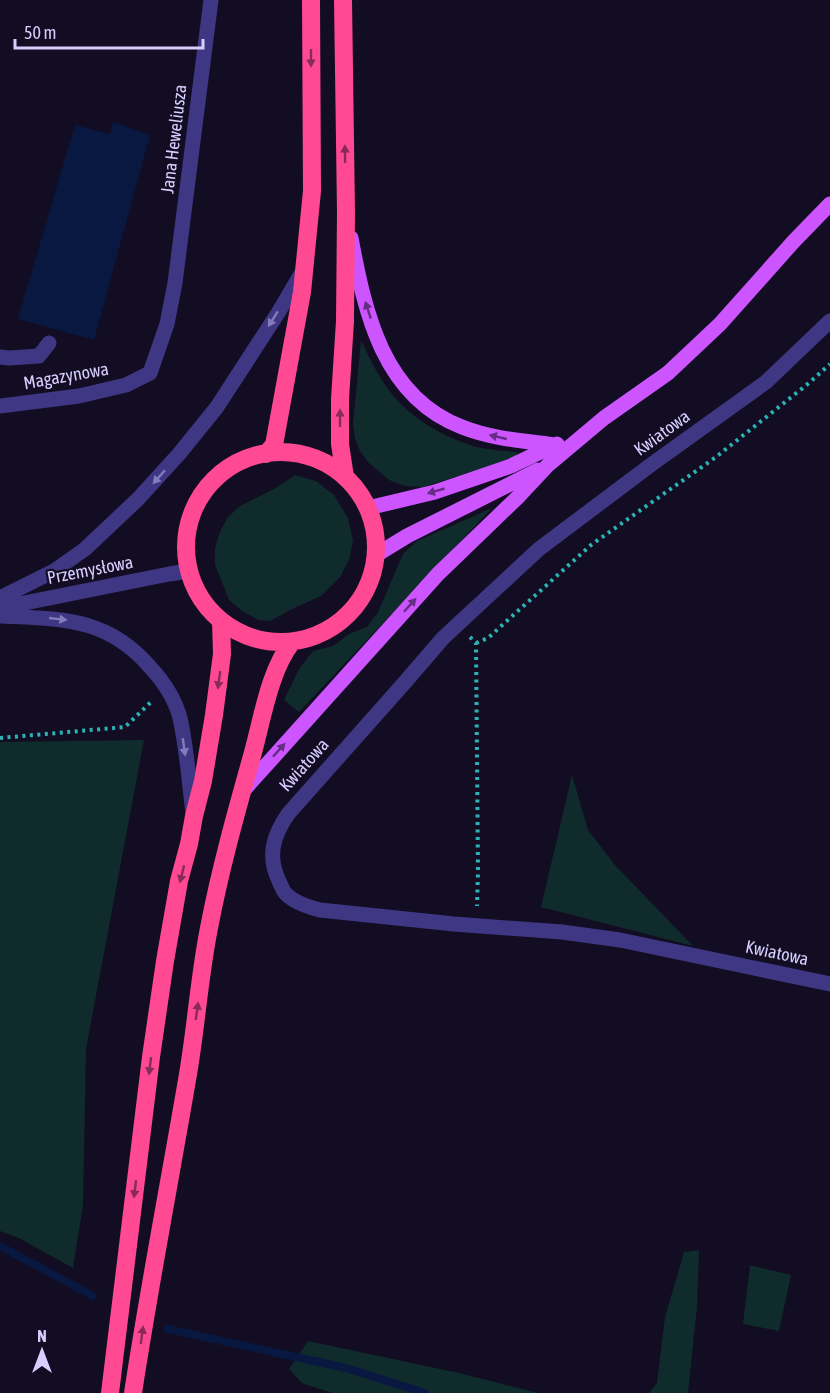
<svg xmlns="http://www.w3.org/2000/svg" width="830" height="1393" font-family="'Asap Condensed',sans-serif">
	<rect width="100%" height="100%" fill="#120d22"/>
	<path fill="#102b2c" d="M361,340C369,357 377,374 388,389C409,418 447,440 481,448C493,450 506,451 518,452L516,456L508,460L423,487L405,486L389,480L368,462L360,451L355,439L353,424Z
		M295,475L316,481L334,495L348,518L353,541L349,560L340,577L321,596L294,608L270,621L259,620L242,611L229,600L215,565V548L220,532L227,518L240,506L274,489Z
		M492,508L299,712L284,700L299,669L313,651L333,646L349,634L367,627L378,612L403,554L417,541Z
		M144,740L86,1049L83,1205L73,1268L19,1238L0,1231V742Z
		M572,775L588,830L615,865L693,946L541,907Z
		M699,1250L697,1307L688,1393H649L657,1383L665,1317L684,1252Z
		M750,1265L791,1275L779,1331L743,1324Z
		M308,1341L459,1373L538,1393H332L302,1383L289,1369Z"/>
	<path fill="#081840" d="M113,122L150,135L94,340L18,319L75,125L110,134Z"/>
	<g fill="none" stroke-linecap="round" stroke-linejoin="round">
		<path stroke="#081840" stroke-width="8" d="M0,1246L93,1296
			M168,1329L346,1368L425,1393"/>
		<path stroke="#2bb4b6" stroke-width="4" stroke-dasharray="3 4.5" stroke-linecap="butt" d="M470,637L476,643L478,872L477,906
			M476,643L488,638L591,545L716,457L809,383L830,364
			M0,738L125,727L153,700"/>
		<path stroke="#3f3783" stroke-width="15" d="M830,321L766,382L652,464L539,549L443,638L406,681L288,814C273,836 267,856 279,881C281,885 283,891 286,894C295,903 308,907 320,910L454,924L562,932L620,940L830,984
			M0,357L9,358L39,356L49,343
			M0,406L79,396L126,385L150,373L167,324L175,283L211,0
			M0,598L54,571L85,549L138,499L179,454L217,407L278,313L304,269
			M0,608L169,574L189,571
			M0,616C61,619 107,617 150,667C163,681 175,699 180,718C187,749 189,782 193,813"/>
		<path stroke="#cd55ff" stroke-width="15" d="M351,238C365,313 383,397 462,427C492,439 525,441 556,445
			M368,508L435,492L511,466L557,444
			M376,555L407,536L538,470
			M242,792L438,574L519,496L548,465L604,418L668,373L720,324L794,241L830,204"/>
		<path stroke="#ff4992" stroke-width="18" d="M343,0L346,212L345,321L340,399V444L345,477
			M186 547a95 95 0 1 1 190 0a95 95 0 1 1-190 0Z
			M266,454L274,445L302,292L312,191L311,0
			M110,1393L151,1057L165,961L179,881L189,844L194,816L203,781L214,715L222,654L221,621
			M133,1393C149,1288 169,1185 187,1080C196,1030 199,978 209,928C220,870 236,813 252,756C262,721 269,671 292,642"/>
	</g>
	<defs><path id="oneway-solid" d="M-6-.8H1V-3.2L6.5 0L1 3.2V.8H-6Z" transform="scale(1.5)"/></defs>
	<g fill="#882b5a">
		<use href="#oneway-solid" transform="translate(311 58) rotate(90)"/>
		<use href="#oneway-solid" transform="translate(345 154) rotate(-91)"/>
		<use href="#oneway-solid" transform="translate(340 418) rotate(-90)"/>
		<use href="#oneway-solid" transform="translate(219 680) rotate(98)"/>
		<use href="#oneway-solid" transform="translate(182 874) rotate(104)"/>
		<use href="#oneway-solid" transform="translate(197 1011) rotate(-82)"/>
		<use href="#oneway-solid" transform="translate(150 1066) rotate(97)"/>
		<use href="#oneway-solid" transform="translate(135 1189) rotate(97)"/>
		<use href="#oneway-solid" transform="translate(142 1335) rotate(-82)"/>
	</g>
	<g fill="#662d85">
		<use href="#oneway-solid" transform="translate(368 310) rotate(-108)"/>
		<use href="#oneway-solid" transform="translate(498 437) rotate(-167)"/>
		<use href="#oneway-solid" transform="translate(436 491) rotate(164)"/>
		<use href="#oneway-solid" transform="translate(410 605) rotate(-48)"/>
		<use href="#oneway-solid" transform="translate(279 750) rotate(-48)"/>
	</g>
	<g fill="#837bbb">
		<use href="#oneway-solid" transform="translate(273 319) rotate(122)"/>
		<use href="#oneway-solid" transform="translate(159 477) rotate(132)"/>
		<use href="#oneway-solid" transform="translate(58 619) rotate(6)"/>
		<use href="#oneway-solid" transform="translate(184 747) rotate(82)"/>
	</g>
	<g text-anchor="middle" stroke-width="4.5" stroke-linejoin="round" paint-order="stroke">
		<g font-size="18" fill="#d7ceff" stroke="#120d22">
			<text transform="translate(174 139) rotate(-83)" y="6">Jana Heweliusza</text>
			<text transform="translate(66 376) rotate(-10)" y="6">Magazynowa</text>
			<text transform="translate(662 433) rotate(-36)" y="6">Kwiatowa</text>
			<text transform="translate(90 570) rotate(-11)" y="6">Przemysłowa</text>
			<text transform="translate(304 765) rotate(-48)" y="6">Kwiatowa</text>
			<text transform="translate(777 953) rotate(12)" y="6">Kwiatowa</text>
		</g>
	</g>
	<g transform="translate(42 1351)" stroke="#120d22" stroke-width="4.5" paint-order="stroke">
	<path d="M0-4.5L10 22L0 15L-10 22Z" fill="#d7ceff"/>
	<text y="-9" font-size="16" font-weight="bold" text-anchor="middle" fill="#d7ceff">N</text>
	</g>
	<path d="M15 39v9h188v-9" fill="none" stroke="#d7ceff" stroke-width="3"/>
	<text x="24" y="39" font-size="18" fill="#d7ceff" stroke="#120d22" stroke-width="4.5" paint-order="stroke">50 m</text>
</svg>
